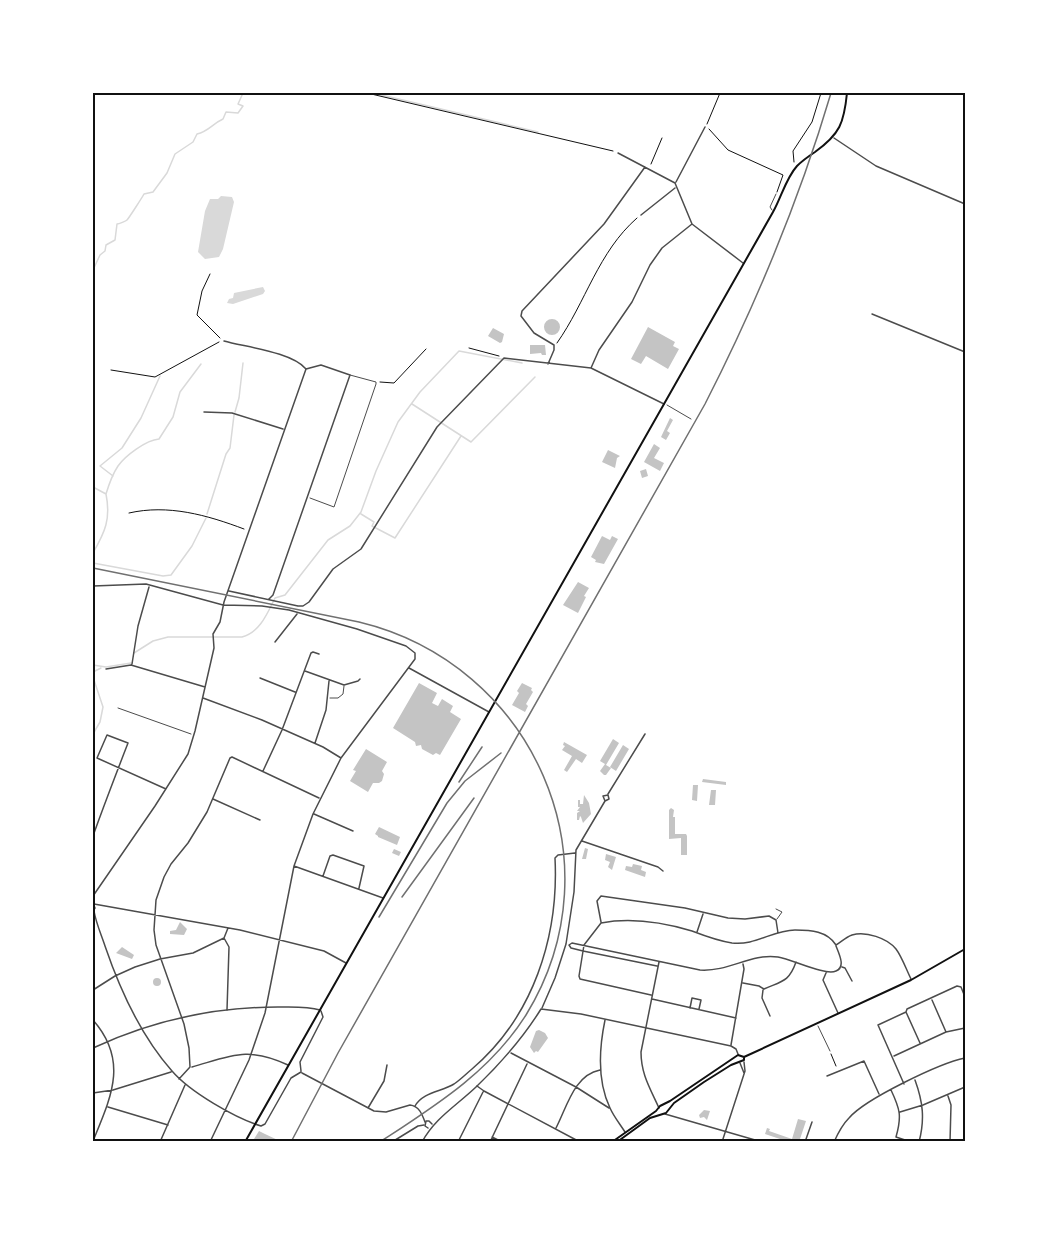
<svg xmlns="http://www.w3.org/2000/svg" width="1058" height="1235" font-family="Raleway,sans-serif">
	<rect width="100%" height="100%" fill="#fff"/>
	<path fill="#d9d9d9" d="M221,196L232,197L234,202L223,249L219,257L205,259L198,252L205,211L210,199H218Z
		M263,287L265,291L263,294L233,304L227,303L229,299L233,298L234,293Z"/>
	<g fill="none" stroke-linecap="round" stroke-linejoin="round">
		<path stroke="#d9d9d9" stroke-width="1.5" d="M373,93L538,132
			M93,270L100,255L105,251L106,245L115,240L117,224C119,224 126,221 127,220C129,218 143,196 144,194L153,192L167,173L175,154L193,142L197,134C209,131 212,124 223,119L226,112L238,113L243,106L238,104L243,93
			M412,404L471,442L535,377
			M235,412L239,398L243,363
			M113,476L100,466L122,448L141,418L160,376
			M93,487L106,494C111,519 105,532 93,553
			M106,494C109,484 112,475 118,466C125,456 146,440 159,439L173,417L180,392L201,364
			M207,514L226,454L230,448L234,415
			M361,514L374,522L372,526L395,538L461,436
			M93,563L163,576L171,575L192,546L206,518
			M134,653L153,641L168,637H242C260,632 267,614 275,598L285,595L328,540L350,526L361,512L376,471L398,422L420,392L459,351L522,363
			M93,665L106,667L131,663
			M93,672L101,668
			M93,677L103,707L100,722L93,734"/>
	</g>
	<path fill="#c4c4c4" d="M544 327a8 8 0 1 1 16 0a8 8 0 1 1-16 0Z
		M648,327L675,342L673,346L679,349L668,369L646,356L641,364L631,359Z
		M493,328L504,334L502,342L500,343L488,336Z
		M530,345H545L546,355H542L541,353L530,354Z
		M670,418L673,420L667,431L670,433L666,440L661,437Z
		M654,444L660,448L654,458L664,463L660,471L644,462Z
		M608,450L620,456L617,458L615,468L602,462Z
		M646,469L648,476L642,478L640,471Z
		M602,536L610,540L612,536L618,539L604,564L595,562L596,560L591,557Z
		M578,582L589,588L584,596L586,597L578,613L563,605Z
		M419,683L437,693L432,703L438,706L442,699L453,706L450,712L461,719L440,755L436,753L433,755L422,749L421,745L416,746L415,742L393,728Z
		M522,683L532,688L531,690L533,692L526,704L528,706L525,712L512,705L519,693L517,691Z
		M613,739L619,743L606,765L611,768L606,775H604L600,771L605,764L600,761Z
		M564,742L587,755L582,763L576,759L567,772L564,770L572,756L562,750L565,746L563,745Z
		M623,745L629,749L616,771L610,767Z
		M366,749L387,762L382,771L384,774L382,781L379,783H373L368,792L350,781L356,771L353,770Z
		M703,779L726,782V785L702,782Z
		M693,785H698L697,801L692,800Z
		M711,790H716L715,805H709Z
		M584,795L589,803L591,814L583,823L581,817L580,816L579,820H577V813L580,811H577L580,807H578V800H580V804H583Z
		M671,808L674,810L673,817H675V834H686L687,836V855H681V838L669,839V810Z
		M379,827L400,837L397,845L378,837V836L375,834Z
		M585,848L588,849L586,859H582Z
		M394,849L401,852L399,856L392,853Z
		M606,854L616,857L612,870L608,867L610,862L605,860Z
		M633,864L642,866L641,870L646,872L645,877L625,870L626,866L632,867Z
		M180,922L187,929L184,935L170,934V931L176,930Z
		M122,947L134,955L132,959L116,953Z
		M153 982a4 4 0 1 1 8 0a4 4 0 1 1-8 0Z
		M539,1030L545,1033L548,1038L538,1052L536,1051L534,1053L530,1047L536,1031Z
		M704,1110L710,1111L707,1120L704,1117L700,1118L699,1115Z
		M798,1119L806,1121L799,1142H789L765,1134L767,1128L770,1129L769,1131L792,1139Z
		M259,1131L265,1134L282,1142H257L254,1139Z"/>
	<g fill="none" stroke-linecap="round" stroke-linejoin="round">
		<path stroke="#111" stroke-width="1" d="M367,93L613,151
			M707,124L720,93
			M709,129L728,150L783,175L777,192
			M794,162L793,151L812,122L821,93
			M651,164L662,138
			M210,274L202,291L197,315L220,338
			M557,343C586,302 598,252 637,218
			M469,348L499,356
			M111,370L155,377L219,342
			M380,382L394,383L426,349
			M129,513C168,504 207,515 244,529
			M831,1054L836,1066"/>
		<path stroke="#4c4c4c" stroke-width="1" d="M772,210L770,207L776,194
			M667,405L691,419
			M310,498L334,507L376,384V382L350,375
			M330,698H338L343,694L344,686
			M118,708L191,734
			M776,909L782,912L777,919
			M818,1026L830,1051"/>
		<path stroke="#4c4c4c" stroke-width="1.5" d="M834,138L876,166L965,204
			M618,153L675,183L692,224L743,263
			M676,182L705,127
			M641,215L675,188
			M872,314L965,352
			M224,341C245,347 292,352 306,369L321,365L350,375L273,595L269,599
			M548,364L554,350V345L534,333L521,316L522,311L604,224L645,167
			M591,368L599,350L632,302L650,265L662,248L692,224
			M204,412L232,413L283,429
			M93,586L146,584L223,605L262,606L289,610L357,629L406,646L415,653V659L341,758L313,814L294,866L265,1013L249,1060L210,1142
			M229,591L298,606H303L309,602L333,569L361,549L437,427L504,358L591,368L664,404
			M275,642L297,614
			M132,664L138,626L149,587
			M409,668L489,712
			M106,669L131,665L205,687
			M305,671L344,685L358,681L360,679
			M260,678L295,692
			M203,698L262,720L323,747L341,758
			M315,743L326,710L329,681
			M263,771L282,730L311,653L313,652L319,654
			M608,794L645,734
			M213,799L260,820
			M314,814L353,831
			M93,836C104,805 116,774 128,743L107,735L97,758L166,789
			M582,841L658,867L663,871
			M294,866L383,898
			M323,876L330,856L333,855L364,866L359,888
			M93,896L155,806L188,754L195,731L214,648L213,634L220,622L224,602L306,369
			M93,903L95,908L93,911
			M94,904L240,930L324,951L346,963
			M94,911C96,923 101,934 105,946C120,990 141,1036 172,1071C190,1092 235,1118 261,1126L265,1124L291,1078L301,1072
			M601,922L597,901L601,896L685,908L728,918L745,919L769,916L776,920L778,933
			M697,932L703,914
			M569,945L572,943L700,970C729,972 751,953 778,957C792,959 825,976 836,971C846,967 839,954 836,946
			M569,945L571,948L583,951L657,966
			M842,967L845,968L852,981
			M826,973L823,980L838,1013
			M743,983L759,986L764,989C782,981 789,982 796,962
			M93,990L115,976L135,967L160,959L193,953L224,938
			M763,990L762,998L770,1016
			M651,995L580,979L579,976L584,945L601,923C632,917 662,922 692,931C705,936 719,941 732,943C755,946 773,930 795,930C811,930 827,931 836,945C841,942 846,937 852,935C866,931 887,938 896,949C902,957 906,969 911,979
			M652,999L736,1018
			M932,1000L946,1032
			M542,1008L555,978L566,944L574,892L576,850L605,801L609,799L608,795L603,796L605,801
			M690,1008L692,998L701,1000L699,1009
			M227,1010L229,947L224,938L228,928
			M906,1012L920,1043
			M93,1020C129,1061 111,1097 93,1141
			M605,1020C599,1049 597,1081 610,1108C614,1117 620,1124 625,1132
			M731,1045L744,969L743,964
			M511,1053L576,1087L609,1108
			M894,1056L946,1032L965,1028
			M740,1063L744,1073
			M192,1067C231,1056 248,1046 288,1065
			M301,1071L300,1062L323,1017L321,1011
			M302,1073L374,1111L386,1112L410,1105C419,1106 422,1114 425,1122
			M827,1076L864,1061L879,1094
			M179,1079L190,1067L189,1048L184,1024L156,945L154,930L156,900L164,877L171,864L188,843L207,812L230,758L232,757L319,798
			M915,1080C923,1102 925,1119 919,1142
			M904,1084L878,1025L906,1012L907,1009L957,986L961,987L965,997
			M477,1086L484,1091L580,1142
			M891,1090C900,1109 902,1116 896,1137L911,1142
			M93,1093L113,1090L171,1072
			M948,1096L951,1105L950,1142
			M415,1106C423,1092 441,1092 454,1084C460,1080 466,1074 472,1069C533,1017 559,937 555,858L558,855L575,853
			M108,1107L168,1125
			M368,1108L384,1081L387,1065
			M659,1108C650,1088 641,1074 641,1052L659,962
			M900,1112L923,1105L965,1087
			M665,1114L762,1142
			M556,1128C567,1107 574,1075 600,1070
			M492,1137L502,1142
			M160,1142L185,1085
			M392,1142L418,1126L424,1125
			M458,1142L483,1092
			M490,1142L527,1064
			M722,1142L745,1071L744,1062
			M805,1142L812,1122
			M834,1142C838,1133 842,1125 849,1118C865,1099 940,1063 965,1058"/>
		<path stroke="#4c4c4c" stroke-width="1.5" d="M93,1048C151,1021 214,1007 278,1007C291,1007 307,1006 320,1010
			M428,1128L425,1126L426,1121H429L432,1124
			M422,1142C435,1118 456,1106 476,1087C501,1063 523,1038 541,1009L581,1014L731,1046L736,1049L738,1054"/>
		<path stroke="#111" stroke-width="2" d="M744,1057L911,980L965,949
			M245,1142L773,212C781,198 786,178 797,166C802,161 809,156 815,152C840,134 844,123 847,93
			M612,1142L656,1111L660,1106L670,1101L738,1055L744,1057
			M617,1142L650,1118L666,1113L674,1103L704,1082L731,1065L744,1060V1057"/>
		<path stroke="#707070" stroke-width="1.5" d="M93,568L359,622C533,664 621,860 526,1015C490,1072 435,1106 380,1142
			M459,782L482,747
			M402,897L474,798
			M379,917L447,803L465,781L501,753
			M291,1142L338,1053L705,404C756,304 799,201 831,93"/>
	</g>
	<rect width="1058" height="1235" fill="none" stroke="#ffffff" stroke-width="189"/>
	<rect x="94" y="94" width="870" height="1046" fill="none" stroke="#111" stroke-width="2"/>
</svg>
